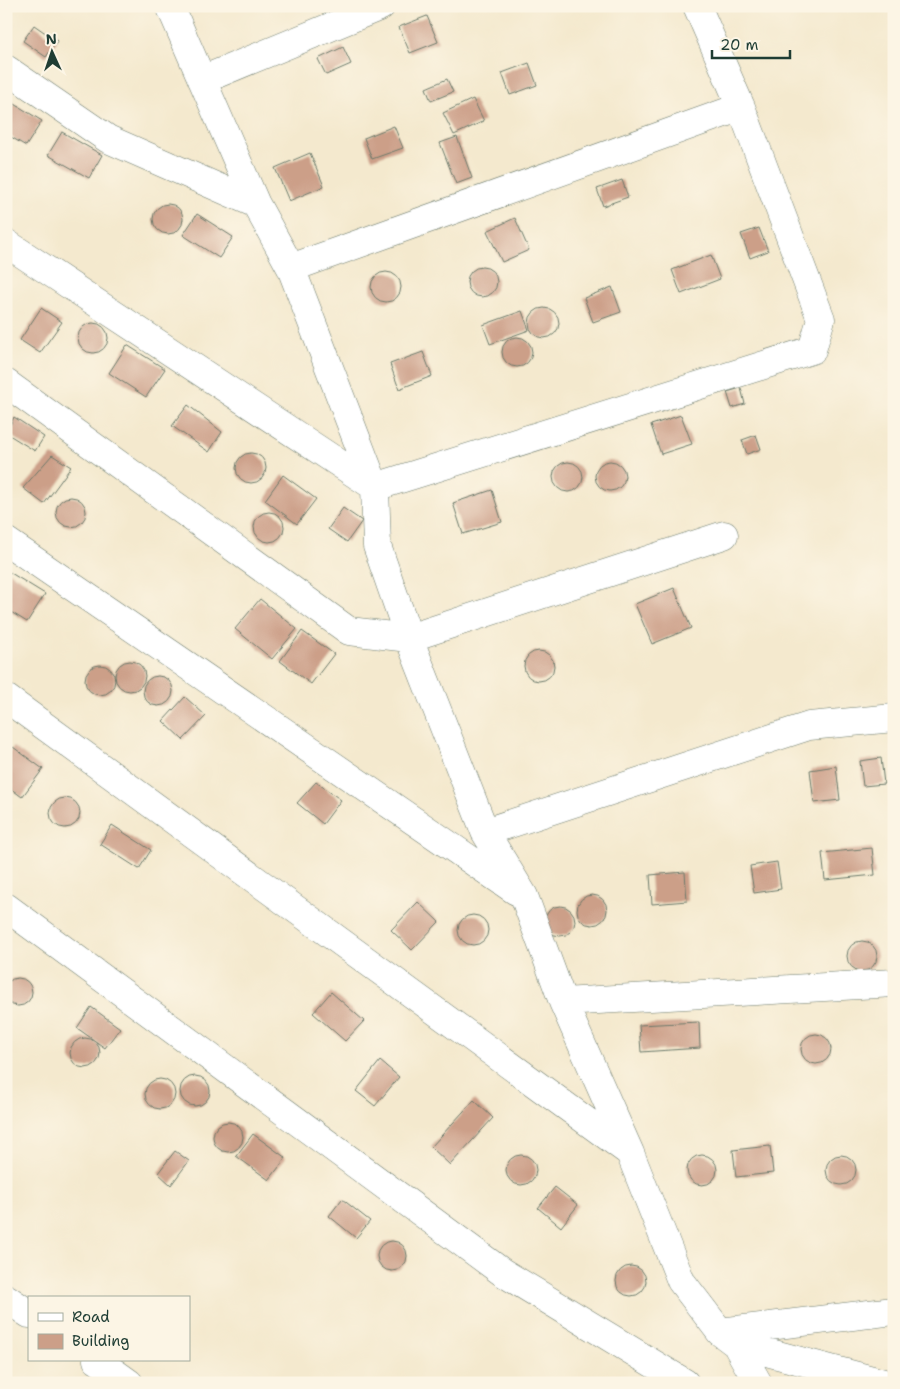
<svg xmlns="http://www.w3.org/2000/svg" width="900" height="1389" font-family="'Shantell Sans',sans-serif">
	<rect width="100%" height="100%" fill="#fcf5e5"/>
	<filter id="ink" filterUnits="userSpaceOnUse"><feTurbulence type="fractalNoise" baseFrequency=".02" numOctaves="2"/><feDisplacementMap in="SourceGraphic" scale="10" xChannelSelector="R" yChannelSelector="G"/><feConvolveMatrix kernelMatrix="1 2 1 2 8 2 1 2 1" color-interpolation-filters="sRGB"/></filter>
	<filter id="wash" filterUnits="userSpaceOnUse"><feTurbulence type="fractalNoise" baseFrequency=".0096" numOctaves="4" result="noise"/><feDisplacementMap in="SourceGraphic" scale="20" xChannelSelector="R" yChannelSelector="G"/><feGaussianBlur stdDeviation="1.12" result="paint"/><feColorMatrix in="noise" values="0 0 0 0 0 0 0 0 0 0 0 0 0 0 0 0 0 1.4 0 .05"/><feComposite in="paint" operator="in"/></filter>
	<g filter="url(#wash)">
		<rect width="100%" height="100%" fill="#f4e9ce"/>
		<g id="blocks">
			<path fill="#cc9f88" d="M427,16L438,42L410,53L399,27Z
				M34,25L57,41L46,57L23,41Z
				M343,47L351,64L326,75L318,59Z
				M529,63L537,85L510,95L502,73Z
				M447,79L453,92L431,101L426,88Z
				M473,99L484,121L454,135L443,113Z
				M10,101L42,121L26,146L6,134V106Z
				M394,126L403,148L372,159L364,138Z
				M62,132L102,155L89,178L48,155Z
				M457,137L472,178L456,184L440,143Z
				M310,153L324,186L289,201L275,168Z
				M622,180L628,197L603,206L597,189Z
				M153 219a15 15 0 1 1 30 0a15 15 0 1 1-30 0Z
				M197,214L233,237L219,258L183,235Z
				M515,218L529,250L502,262L487,231Z
				M759,228L768,251L750,258L741,234Z
				M711,255L720,279L681,294L672,270Z
				M467 282a15 15 0 1 1 30 0a15 15 0 1 1-30 0Z
				M371 287a15 15 0 1 1 30 0a15 15 0 1 1-30 0Z
				M612,287L621,312L593,322L584,298Z
				M41,308L62,322L40,353L20,340Z
				M529 323a15 15 0 1 1 30 0a15 15 0 1 1-30 0Z
				M522,311L529,330L490,344L483,325Z
				M78 338a15 15 0 1 1 30 0a15 15 0 1 1-30 0Z
				M502 352a15 15 0 1 1 30 0a15 15 0 1 1-30 0Z
				M127,345L165,369L146,397L109,373Z
				M423,352L432,376L399,389L390,364Z
				M741,388L745,404L732,408L727,392Z
				M188,405L222,432L209,452L172,426Z
				M681,415L692,444L661,454L651,425Z
				M14,417L44,437L35,451L6,433Z
				M756,435L761,449L747,454L742,440Z
				M236 468a15 15 0 1 1 30 0a15 15 0 1 1-30 0Z
				M52,455L71,467L44,504L23,488Z
				M595 476a15 15 0 1 1 30 0a15 15 0 1 1-30 0Z
				M553 477a15 15 0 1 1 30 0a15 15 0 1 1-30 0Z
				M283,475L316,499L297,524L265,500Z
				M492,490L502,522L463,534L453,503Z
				M56 512a15 15 0 1 1 30 0a15 15 0 1 1-30 0Z
				M343,508L362,521L347,542L328,529Z
				M254 527a15 15 0 1 1 30 0a15 15 0 1 1-30 0Z
				M6,570L45,594L27,622L6,609Z
				M674,588L691,628L652,644L635,604Z
				M260,599L297,629L272,659L235,629Z
				M302,631L334,654L311,684L280,661Z
				M524 666a15 15 0 1 1 30 0a15 15 0 1 1-30 0Z
				M115 676a15 15 0 1 1 30 0a15 15 0 1 1-30 0Z
				M85 680a15 15 0 1 1 30 0a15 15 0 1 1-30 0Z
				M143 691a15 15 0 1 1 30 0a15 15 0 1 1-30 0Z
				M185,697L206,716L183,740L163,721Z
				M13,747L43,769L22,797L6,785V757Z
				M881,758L884,784L863,786L860,761Z
				M836,766L840,800L814,803L810,770Z
				M316,782L341,800L323,824L297,803Z
				M50 813a15 15 0 1 1 30 0a15 15 0 1 1-30 0Z
				M112,825L151,850L139,869L100,844Z
				M872,848L875,875L825,880L822,853Z
				M777,862L781,889L754,893L750,866Z
				M685,872L687,901L652,904L650,875Z
				M577 910a15 15 0 1 1 30 0a15 15 0 1 1-30 0Z
				M418,902L439,922L412,950L391,930Z
				M545 921a15 15 0 1 1 30 0a15 15 0 1 1-30 0Z
				M458 930a15 15 0 1 1 30 0a15 15 0 1 1-30 0Z
				M847 956a15 15 0 1 1 30 0a15 15 0 1 1-30 0Z
				M4 992a14 14 0 1 1 28 0a14 14 0 1 1-28 0Z
				M331,992L364,1021L345,1041L313,1013Z
				M91,1007L120,1028L105,1048L77,1028Z
				M699,1022L700,1048L641,1052L639,1025Z
				M801 1049a15 15 0 1 1 30 0a15 15 0 1 1-30 0Z
				M70 1053a15 15 0 1 1 30 0a15 15 0 1 1-30 0Z
				M380,1061L399,1077L375,1106L356,1091Z
				M180 1091a15 15 0 1 1 30 0a15 15 0 1 1-30 0Z
				M145 1094a15 15 0 1 1 30 0a15 15 0 1 1-30 0Z
				M474,1100L493,1118L450,1165L431,1147Z
				M213 1137a15 15 0 1 1 30 0a15 15 0 1 1-30 0Z
				M253,1134L286,1158L269,1180L236,1156Z
				M770,1146L773,1173L736,1177L733,1150Z
				M175,1151L189,1161L171,1185L158,1173Z
				M826 1170a15 15 0 1 1 30 0a15 15 0 1 1-30 0Z
				M687 1170a15 15 0 1 1 30 0a15 15 0 1 1-30 0Z
				M506 1170a15 15 0 1 1 30 0a15 15 0 1 1-30 0Z
				M555,1187L578,1205L561,1227L538,1208Z
				M342,1199L370,1221L356,1238L329,1216Z
				M377 1256a15 15 0 1 1 30 0a15 15 0 1 1-30 0Z
				M616 1281a15 15 0 1 1 30 0a15 15 0 1 1-30 0Z"/>
		</g>
	</g>
	<g filter="url(#ink)">
		<use href="#blocks" fill-opacity="0" stroke="#6a796a" stroke-width="1"/>
		<g fill="none" stroke-linecap="round" stroke-linejoin="round">
			<defs>
				<path id="minor" d="M170,6L256,204L291,268L375,487L377,546L409,638L485,832L524,896L563,1002L630,1153L681,1281L720,1332L736,1344L758,1383
					M6,69L108,139L256,204
					M202,80L381,6
					M6,243L375,487L812,350L821,319L741,107L697,6
					M291,268L741,107
					M6,383L349,631L409,638L724,535
					M6,541L516,891
					M6,698L629,1152
					M485,832L809,726L894,718
					M6,907L502,1272L685,1383
					M563,1002L894,983
					M720,1332L894,1311
					M736,1344L884,1383"/>
				<path id="highway" d="M6,1298L29,1314
					M97,1360L129,1383"/>
			</defs>
			<use href="#minor" stroke="#6a796a" stroke-width="29"/>
			<use href="#highway" stroke="#6a796a" stroke-width="29"/>
			<use href="#minor" stroke="#fff" stroke-width="28"/>
			<use href="#highway" stroke="#fff" stroke-width="28"/>
		</g>
	</g>
	<rect width="900" height="1389" fill="none" stroke="#fcf5e5" stroke-width="25"/>
	<rect x="28" y="1296" width="162" height="65" fill="#fcf5e5" stroke="#a4ab9e"/>
	<rect x="38" y="1313" width="25" height="8" fill="#ffffff" stroke="#a4ab9e"/>
	<text x="72" y="1322" font-size="15" fill="#1f3d34">Road</text>
	<rect x="38" y="1334" width="25" height="15" fill="#cc9f88" stroke="#a4ab9e"/>
	<text x="72" y="1346" font-size="15" fill="#1f3d34">Building</text>
	<g transform="translate(52 52) rotate(357)" stroke="#fcf5e5" stroke-width="4" paint-order="stroke">
	<path d="M0-4L9 19L0 12L-9 19Z" fill="#1f3d34"/>
	<text y="-8" font-size="14" font-weight="bold" text-anchor="middle" fill="#1f3d34">N</text>
	</g>
	<path d="M712 50v8h78v-8" fill="none" stroke="#1f3d34" stroke-width="2.5"/>
	<text x="720" y="50" font-size="15" fill="#1f3d34" stroke="#fcf5e5" stroke-width="4" paint-order="stroke">20 m</text>
</svg>
